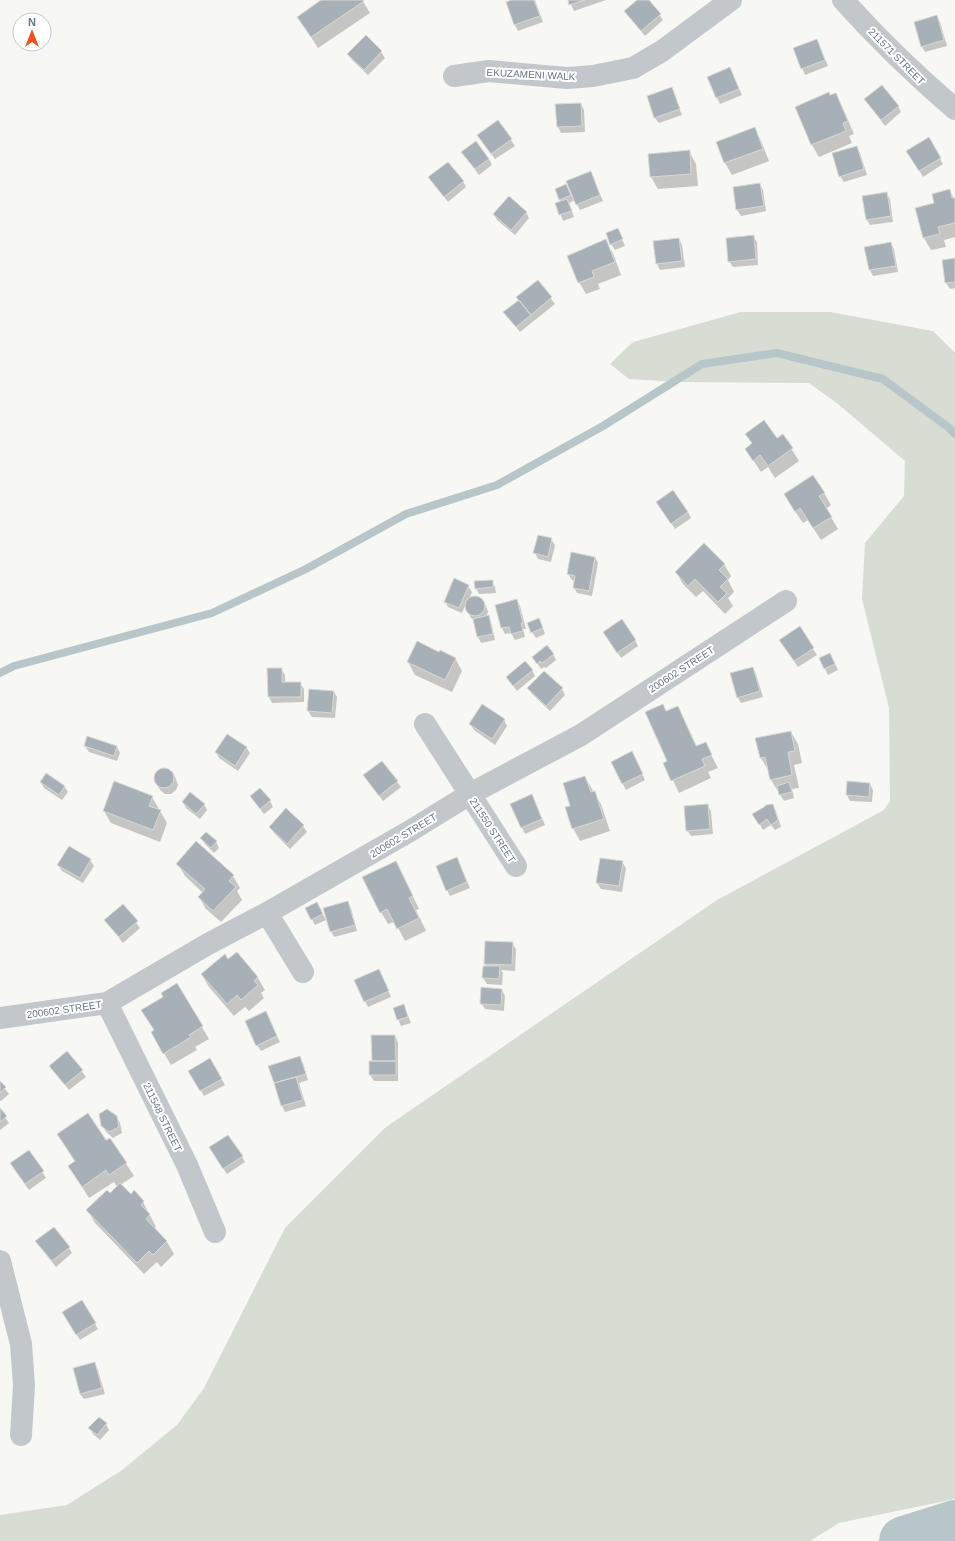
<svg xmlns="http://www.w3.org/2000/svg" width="955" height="1541" font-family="Helvetica,sans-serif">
	<rect width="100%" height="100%" fill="#f7f7f4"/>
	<path fill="#d7ddd3" d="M741,312H830L933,331L955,353V1499L839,1523L810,1541H0V1515L67,1505L122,1470L177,1425L204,1388L285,1228L386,1127L717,900L884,810L890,801L889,708L862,599L865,543L904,496L905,461L838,404L809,383L679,382L629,379L610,364L633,342Z"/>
	<path fill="#0003" d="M323,0H362L370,13L318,48L298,17Z
		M514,0H535L543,22L518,31L515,25Z
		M569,0H606L574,11Z
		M638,0H648L663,20L645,36L625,11Z
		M936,16L940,22L947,46L925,52L922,47Z
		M366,37L381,52L385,58L368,75L352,60L349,54Z
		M817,40L828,66L805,75L794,48Z
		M730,68L742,95L720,104L708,78Z
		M671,89L682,115L659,123L655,118Z
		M835,94L842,106L854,134L849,136L852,143L819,157L812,145L796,107Z
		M865,99L898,106L901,112L885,126Z
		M581,104L584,110L585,132L561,133L558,127Z
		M498,121L515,146L495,159L482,141Z
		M754,128L761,141L769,161L732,175L725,163L717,142Z
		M928,139L943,164L923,177L908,151Z
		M857,147L860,153L867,175L844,182L840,176Z
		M689,151L696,164L698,186L658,189L651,177L649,155Z
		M466,158L489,159L492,165L479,175Z
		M430,178L463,181L466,187L448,202Z
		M593,178L603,201L580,210L575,200L569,203L574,217L563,221L556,203L561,202L556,189L566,185L572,197Z
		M760,184L763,190L766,211L741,216L737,210L734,188Z
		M949,190L955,200V237L944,240L946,247L931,250L924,238L916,209L936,204Z
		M886,193L890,199L893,222L870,225L867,220Z
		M526,212L529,218L515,235L497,220L494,214Z
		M618,230L625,246L615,250L611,244Z
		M753,236L757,242L758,265L733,267L729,261Z
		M679,239L682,245L685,267L660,270L657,264Z
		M605,241L613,253L621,275L598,284L600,289L586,294L579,282Z
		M891,243L894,249L898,272L873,276L870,270L866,248Z
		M955,259V288L950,289L946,283Z
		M537,281L555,304L520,332L504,312L520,300Z
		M746,434L777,439L783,435L799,461L775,478L768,467L761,472L746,449L752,444Z
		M824,493L831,505L826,509L838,529L821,540L808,520L803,523L792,507Z
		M661,508L688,512L691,518L675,529Z
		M551,539L555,545L551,562L538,559L535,553Z
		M595,557L598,563L592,596L577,593L574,587L575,581L572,580L568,574Z
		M724,564L731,576L728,580L734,592L728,598L733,606L725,614L703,591L696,597L683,584L676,572Z
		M492,581L495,587L496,593L479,594L476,588Z
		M468,586L472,592L470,597H477L482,600L486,606L488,612L486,617H488L491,622L495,640L481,643L478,637L474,620L471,618L465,606L462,613L448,607L445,601Z
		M517,600L520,606L526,629H523L525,637L515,640L511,633L505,634L502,628L496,606Z
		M542,625L545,634L536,638L532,632Z
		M799,628L817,655L798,667L784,646Z
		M608,638L635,640L638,646L621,658Z
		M439,653L455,658L462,671L452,692L415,675L408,662Z
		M553,654L556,660L546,668L544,667L541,669L533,657Z
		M820,659L833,660L838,670L828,675Z
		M753,668L756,674L763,697L741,703L738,698Z
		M281,669L285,675V683H300L304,689V702L272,703L269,697Z
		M532,670L535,676L517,691L507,677Z
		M528,688L562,689L565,695L550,711L532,694Z
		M334,692L337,697L335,718L312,717L308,711Z
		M677,707L697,746L705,743L718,768L708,772L711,778L679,793L665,763L669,762L666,712Z
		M504,720L507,726L495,745L474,730L470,724Z
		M791,732L798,744L802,763L794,765L799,788L792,789L794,798L784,801L771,780L769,770H768L761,758L756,739Z
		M85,746L117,747L120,753L117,761L89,752Z
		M246,747L250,753L238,771L219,758L216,752Z
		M635,758L645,780L626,790L612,762Z
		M382,762L401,787L383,801L364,776Z
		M162,768L168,769L173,772L176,779L178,785L176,790L171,794H165L160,790L156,783L155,777L157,771Z
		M585,777L601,804L610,831L580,841L573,828L571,806Z
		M41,782L64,786L68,792L62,800L44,788Z
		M870,784L873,790L872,802L850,801L847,795Z
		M532,796L545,825L525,834L511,804Z
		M152,797L167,823L160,842L111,823L104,811Z
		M270,801L273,807L264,814L255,802Z
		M183,802L204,804L207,810L200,819L186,808Z
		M707,805L711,811L713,834L691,836L687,830Z
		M773,805L776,811L781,827L775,830L771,825L763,830L754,814Z
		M303,826L307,832L290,849L274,833L270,827Z
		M201,838L216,842L219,848L214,853L205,844Z
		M90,860L94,866L83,883L62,871L58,865Z
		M622,862L626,868L622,892L601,889L597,883Z
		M178,864L233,876L240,888L237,891L242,900L221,922L206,909L199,897L203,893L185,876Z
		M460,865L470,888L450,896L447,890Z
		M402,874L419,909L416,910L426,931L405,941L395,922L388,924L381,912Z
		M347,902L351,908L357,931L334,937L331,931Z
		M123,905L140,928L123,943L105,920Z
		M306,908L320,909L326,920L315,925Z
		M512,943L516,949L515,971L501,970L503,973L502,985L487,984L483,978L487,967L485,963Z
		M236,953L258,978L265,990L261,993L264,998L249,1011L245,1007L234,1016L209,987L202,975L228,960Z
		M382,976L391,997L368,1007L365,1001Z
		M177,985L209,1039L195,1047L197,1050L171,1065L152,1033L155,1031L164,998Z
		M502,990L505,996L504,1011L485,1009L481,1003Z
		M404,1005L411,1023L401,1026L394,1008Z
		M269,1019L280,1042L261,1051L257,1045Z
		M395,1036L398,1042V1081H374L370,1075V1062H373Z
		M67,1052L86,1077L69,1090L50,1066Z
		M300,1058L303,1063L308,1080L299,1083L306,1106L285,1112L282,1106L270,1067Z
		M210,1060L225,1085L204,1096L190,1071Z
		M0,1082L9,1094L1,1101L0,1100Z
		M0,1110L9,1123L0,1130Z
		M116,1116L120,1123L122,1133L113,1138L106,1132L102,1125Z
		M58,1135L106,1142L110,1139L134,1176L120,1185L131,1196L134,1192L143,1202L156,1227L154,1229L167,1242L174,1254L161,1267L157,1262L144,1274L95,1223L88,1211L109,1195L117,1187L114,1182L89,1198L69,1166L75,1162Z
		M29,1151L46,1178L29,1190L14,1169Z
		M213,1153L242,1157L245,1162L227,1174Z
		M40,1247L69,1248L72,1253L56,1267Z
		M82,1302L98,1329L80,1340L64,1313Z
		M95,1364L98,1370L105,1394L84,1399L80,1394Z
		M106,1424L109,1430L100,1440L93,1434L90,1428Z"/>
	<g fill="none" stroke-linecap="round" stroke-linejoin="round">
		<path stroke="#b8c5c9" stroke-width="8" d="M0,673L14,666L212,613L306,569L406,514L497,485L603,426L702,364L777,353L883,379L948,427L955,434"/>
		<path stroke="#b8c5c9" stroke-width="50" d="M904,1541L955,1525"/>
	</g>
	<path fill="#a7b0b7" stroke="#d9d9d7" d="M321,0H363L364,1L311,37L297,17Z
		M511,0H534L540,16L514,25L506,2Z
		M568,0H585L569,5Z
		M637,0H649L661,14L641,31L624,11Z
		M937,15L944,40L921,47L914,22Z
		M366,35L382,51L364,70L347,54Z
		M817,39L825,60L801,69L793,48Z
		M730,67L739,89L716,98L707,77Z
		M882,85L899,106L881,120L864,99Z
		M672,87L680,109L654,118L647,96Z
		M829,92L830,95L836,93L848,121L843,123L846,131L811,145L795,107Z
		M581,103L582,126L557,127L555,104Z
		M498,120L512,139L491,154L477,135Z
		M755,127L763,149L724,163L716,142Z
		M929,137L941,158L919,171L906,151Z
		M476,141L489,159L475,169L461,152Z
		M857,146L864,169L839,177L832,153Z
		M690,150L691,174L650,177L648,154Z
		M448,162L464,181L444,197L428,177Z
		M591,171L600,195L576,205L566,181Z
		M760,183L764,206L736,210L733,187Z
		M566,184L571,195L559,200L555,189Z
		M950,189L952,198H955V223L938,227L940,234L923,238L915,208L934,203L932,194Z
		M887,192L891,216L866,220L862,196Z
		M509,196L527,212L511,230L493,214Z
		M567,199L572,211L559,215L555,203Z
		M618,228L623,239L610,245L606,233Z
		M754,235L756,259L728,262L726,238Z
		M679,238L682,261L656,264L653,241Z
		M606,239L615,262L592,271L594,277L578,283L567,256Z
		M891,242L896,266L869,270L864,247Z
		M955,258V282L945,283L942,260Z
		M538,280L552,297L531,315L516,297Z
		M519,300L531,315L516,327L503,312Z
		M764,420L777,438L783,434L793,448L768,466L760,455L753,461L745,449L752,443L745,434Z
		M813,475L825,493L819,496L832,517L813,528L800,508L795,512L784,494Z
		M673,490L688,512L671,524L656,502Z
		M538,535L552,538L548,557L533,553Z
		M704,543L725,564L719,570L728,579L720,587L727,593L718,602L695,579L688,586L675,572Z
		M571,552L595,557L589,591L573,588L575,576L567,574Z
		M454,578L469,585L459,608L444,602Z
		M493,580V587L475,589L474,581Z
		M465 606a10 10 0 1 1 20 0a10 10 0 1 1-20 0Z
		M517,599L523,623H521L523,631L511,634L509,627L501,628L495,605Z
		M489,615L493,634L477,637L473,619Z
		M539,618L543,628L531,633L527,623Z
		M622,619L636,640L617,653L603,632Z
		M800,626L814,648L794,661L779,640Z
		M417,641L439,652L440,650L456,658L445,680L407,662Z
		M547,645L554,654L542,663L540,661L537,664L532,657Z
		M830,653L835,664L824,669L819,658Z
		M525,661L533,670L513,686L506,677Z
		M753,667L760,691L737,698L730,673Z
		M267,668H282V682H301V697H268Z
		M544,671L563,688L546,706L527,688Z
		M309,689L334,691L332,713L307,711Z
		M482,704L505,719L492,739L469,724Z
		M663,704L666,711L678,706L696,746L706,742L712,755L702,759L705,766L671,781L663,763L667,761L645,712Z
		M791,731L795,751L788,752L792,775L770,780L765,757L760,758L755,738Z
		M227,734L247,747L235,766L215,752Z
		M87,736L117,746L114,756L84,746Z
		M632,751L643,774L622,784L611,762Z
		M382,761L398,781L379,796L363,775Z
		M154 778a10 10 0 1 1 20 0a10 10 0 1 1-20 0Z
		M46,773L65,786L59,795L40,782Z
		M585,776L591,792L595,791L604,819L572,829L565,807L570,806L563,783Z
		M114,781L153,796L149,806L161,810L153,830L103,811Z
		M847,781L870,783L869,797L846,795Z
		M789,782L792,792L779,795L777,786Z
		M260,788L271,800L260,809L250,796Z
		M190,792L205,804L196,814L182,802Z
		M532,794L542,819L521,828L510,804Z
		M708,804L710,829L686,831L684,806Z
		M773,804L778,820L771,825L767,819L759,825L752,814L764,807L766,805Z
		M286,808L304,825L287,844L269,827Z
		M206,832L217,841L211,848L200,838Z
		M196,841L234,875L229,881L236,887L213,911L198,897L205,889L176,864Z
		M69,846L91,859L80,878L57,865Z
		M457,857L467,882L446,891L436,866Z
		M600,858L623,861L619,886L596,883Z
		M396,861L413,896L409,898L419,918L397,929L387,909L380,913L362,877Z
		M348,901L355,925L330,932L323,908Z
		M317,902L323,914L311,920L305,908Z
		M123,904L138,921L119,937L104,920Z
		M485,941L513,942L512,965L484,964Z
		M237,952L258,977L254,981L258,985L241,1000L237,995L227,1004L201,974L225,954L228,959Z
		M483,966H500L499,979L482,978Z
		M379,969L389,991L364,1002L354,980Z
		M177,983L203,1026L189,1035L191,1037L163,1054L151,1032L154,1030L141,1010L163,997L161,993Z
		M481,987L502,989L501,1005L480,1004Z
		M404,1004L408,1017L397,1020L393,1008Z
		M266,1011L277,1036L256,1046L245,1021Z
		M371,1035H395L396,1061H372Z
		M67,1051L83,1070L65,1085L49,1066Z
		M300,1056L306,1074L274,1083L268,1066Z
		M210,1058L222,1079L200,1091L188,1071Z
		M369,1061H396V1075H369Z
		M296,1077L303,1100L281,1106L274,1083Z
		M0,1081L6,1087L0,1093Z
		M0,1108L7,1116L0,1122Z
		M107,1109L117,1116L119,1127L109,1132L101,1126L99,1114Z
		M88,1113L106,1140L110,1138L127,1163L109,1175L106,1170L82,1187L68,1166L75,1161L57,1134Z
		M228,1135L243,1156L223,1169L209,1147Z
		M29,1150L44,1171L25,1184L10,1163Z
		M120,1183L131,1194L134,1190L144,1201L141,1205L150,1214L146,1219L167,1241L153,1255L149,1251L137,1263L86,1210L107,1190L110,1193Z
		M54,1227L70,1247L52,1261L35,1241Z
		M82,1300L96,1323L76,1335L62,1312Z
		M95,1362L102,1388L80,1394L73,1368Z
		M99,1417L107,1423L97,1435L88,1428Z"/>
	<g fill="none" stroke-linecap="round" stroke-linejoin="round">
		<path stroke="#c2c7cb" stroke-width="22" d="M843,0C878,39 915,75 955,109
			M454,76L489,71L567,78L593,76L633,68L662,51L731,0
			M425,724L516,866
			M267,913L303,972
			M107,1003L187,1165L215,1232
			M0,1018L107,1003L208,944L267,913L410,831L470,794L581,735L786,601
			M0,1261L21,1344L24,1385L21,1435"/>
	</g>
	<g text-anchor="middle" stroke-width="4" stroke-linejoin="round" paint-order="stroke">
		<g font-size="10" fill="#657787" stroke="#fff">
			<text transform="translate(897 56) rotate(45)" y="4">211571 STREET</text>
			<text transform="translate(531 74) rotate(3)" y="4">EKUZAMENI WALK</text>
			<text transform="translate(681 669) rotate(-33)" y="4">200602 STREET</text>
			<text transform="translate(493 830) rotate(57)" y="4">211550 STREET</text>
			<text transform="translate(403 835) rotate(-31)" y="4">200602 STREET</text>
			<text transform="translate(64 1009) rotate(-8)" y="4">200602 STREET</text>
			<text transform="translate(163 1117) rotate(64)" y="4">211548 STREET</text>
		</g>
	</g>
	<g transform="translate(32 32)"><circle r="19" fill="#ffffff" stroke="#c1c9cf"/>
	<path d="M0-3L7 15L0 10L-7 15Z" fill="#eb5321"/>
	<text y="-6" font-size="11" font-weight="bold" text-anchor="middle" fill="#657787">N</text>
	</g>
</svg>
